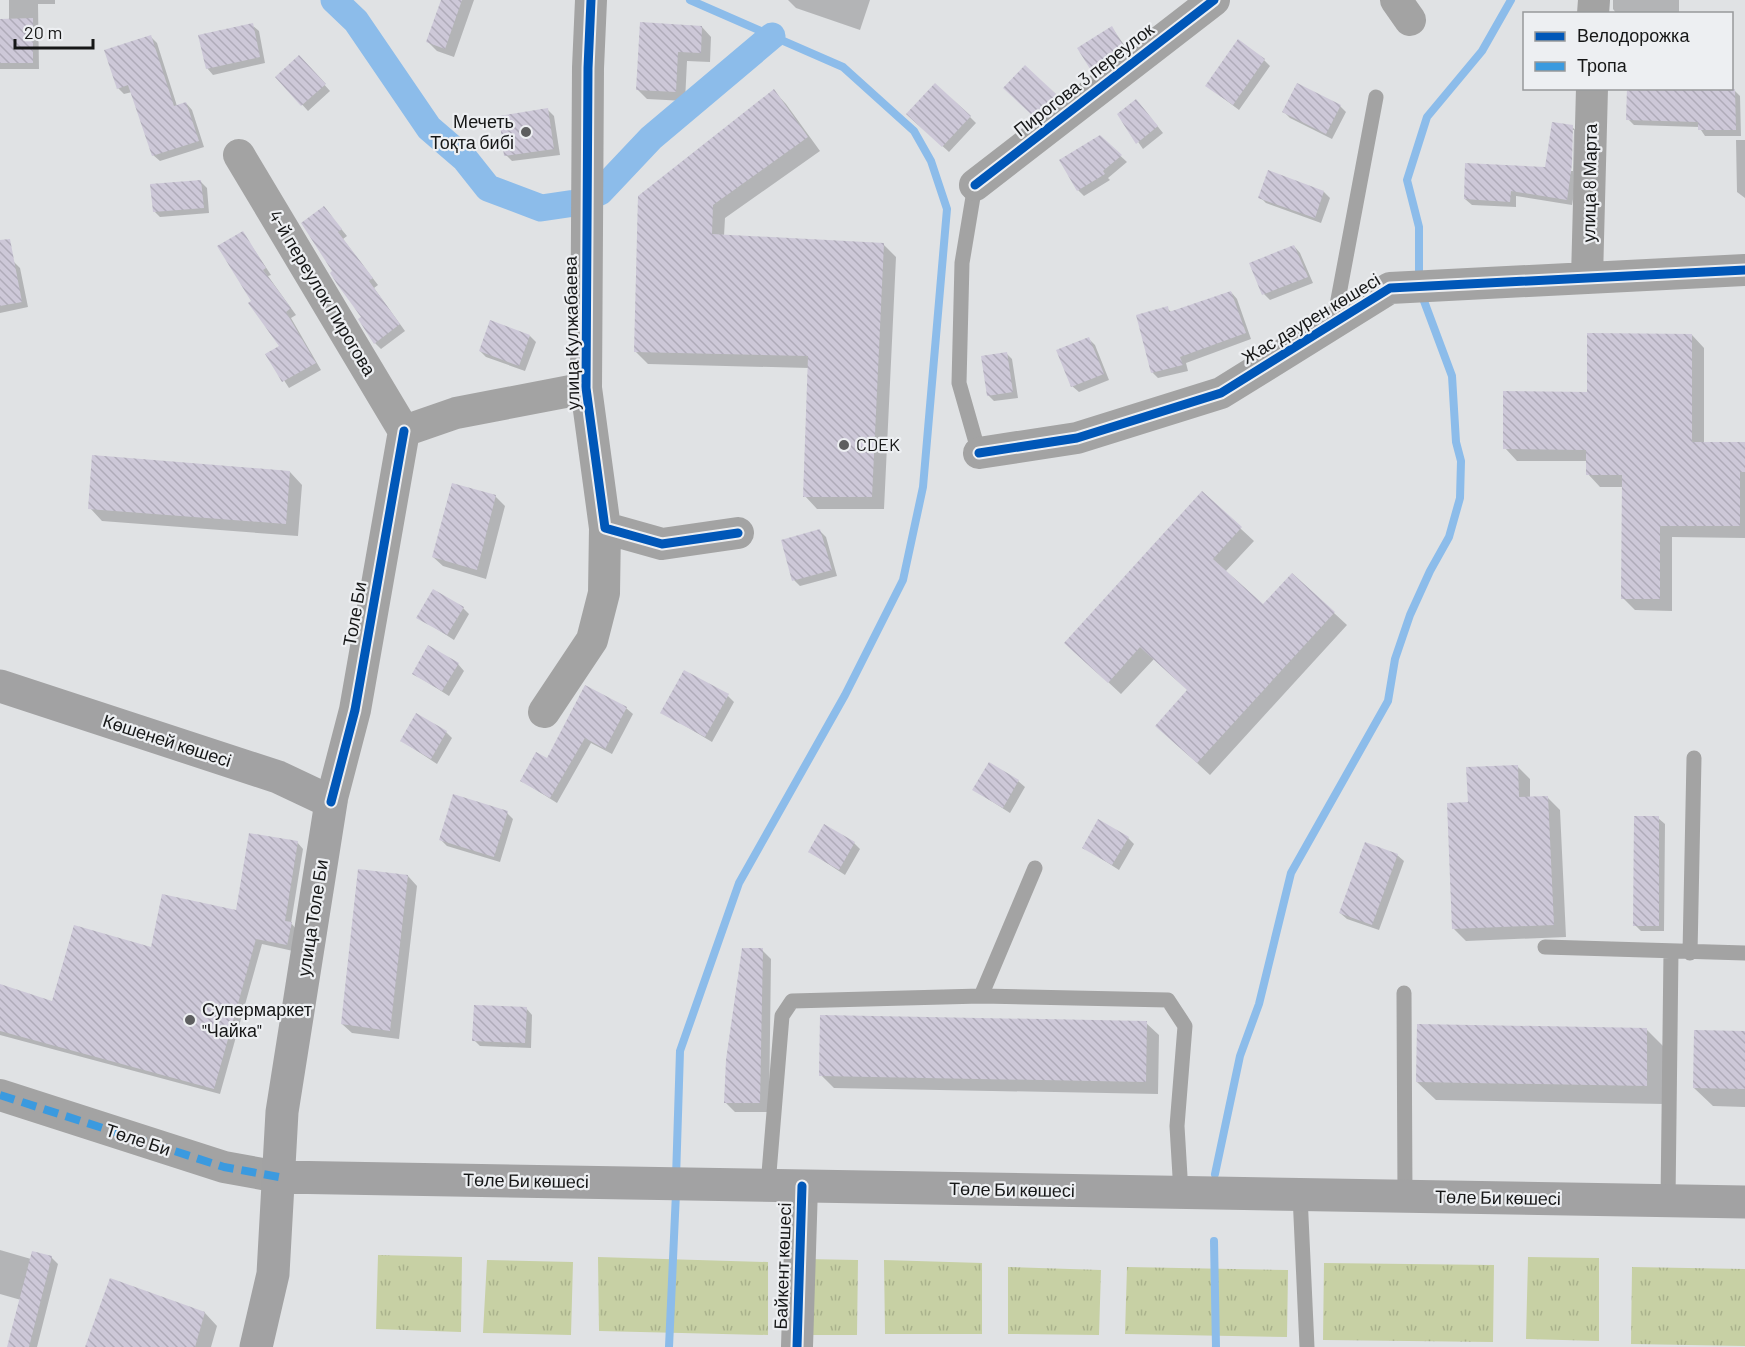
<svg xmlns="http://www.w3.org/2000/svg" width="1745" height="1347" font-family="Barlow,sans-serif">
	<defs>
		<pattern id="grass-tufts" width="24" height="20" patternUnits="userSpaceOnUse" patternTransform="scale(1.5)"><rect width="24" height="20" fill="#c7d0a4"/><path d="M3 7l-1-3M5 7V3M7 7l1-3M15 17l-1-3M17 17v-4M19 17l1-3" fill="none" stroke="#aab28c"/></pattern>
		<pattern id="building-back-hatch" width="6" height="6" patternUnits="userSpaceOnUse" patternTransform="scale(1.5)"><rect width="6" height="6" fill="#cdc8d8"/><path d="M-1 5l2 2M0 0l6 6M5-1l2 2" fill="none" stroke="#afabb9"/></pattern>
	</defs>
	<rect width="100%" height="100%" fill="#e0e2e4"/>
	<path fill="url(#grass-tufts)" d="M378,1255L462,1257L461,1332L376,1329Z
		M598,1257L768,1262V1335L599,1331Z
		M1528,1257L1599,1258V1341L1526,1339Z
		M805,1259L858,1260L857,1335H804Z
		M487,1260L573,1262L571,1335L483,1333Z
		M884,1260L982,1263V1334H885Z
		M1324,1263L1494,1265L1493,1342L1323,1340Z
		M1008,1267L1101,1270L1099,1335L1008,1334Z
		M1127,1267L1288,1270L1287,1337L1125,1334Z
		M1632,1267L1745,1269V1346L1631,1344Z"/>
	<path fill="#0003" fill-rule="evenodd" d="M9,0H55V4H38L39,69H0V20H9Z
		M442,0H474L454,57L437,51L428,42Z
		M788,0H870L860,30L796,8Z
		M1613,0H1679V14H1617L1613,9Z
		M252,25L259,31L265,63L213,75L207,68Z
		M702,27L711,37L710,62L687,61L685,101L647,99L638,90Z
		M1112,28L1130,53L1099,77L1093,71Z
		M151,37L157,43L177,106L186,103L192,110L204,147L160,161L153,155L132,92L124,94L118,88Z
		M1264,60L1270,66L1239,110L1207,86Z
		M305,63L330,91L308,111L277,77Z
		M1025,68L1062,102L1041,122L1005,88Z
		M1734,90L1740,96L1741,136H1705L1699,127L1634,125L1628,119Z
		M774,91L786,104L820,151L725,218L724,236L883,244L896,257L884,509H817L805,496L809,368L648,364L635,351L640,196Z
		M1340,106L1346,112L1332,139L1290,118L1284,112Z
		M1142,107L1163,133L1143,149L1119,114Z
		M548,110L554,116L560,155L512,161L506,155Z
		M970,117L976,123L949,152L914,120Z
		M1572,127L1579,133L1578,171L1572,205L1516,196V207L1472,205L1465,199L1546,169ZM1571,130H1574L1573,171H1570Z
		M1100,137L1127,162L1108,178L1110,180L1084,196L1078,190Z
		M1736,140H1745V198L1737,192Z
		M1269,172L1324,192L1330,198L1321,223L1266,203L1260,197Z
		M201,182L207,188L209,213L160,217L154,211Z
		M324,208L347,236L343,239L378,285L374,288L405,331L381,349L375,343L363,317Z
		M243,233L271,275L268,276L296,315L291,318L321,370L289,388L267,354L281,346L253,301Z
		M1294,246L1300,253L1313,283L1270,300L1264,294Z
		M14,262L20,268L28,307L0,313V264Z
		M1231,292L1237,299L1251,339L1186,363L1188,371L1158,378L1152,372L1167,308L1172,313Z
		M1692,335L1704,348V444H1745V538L1672,537V611L1635,610L1623,598L1624,487H1600L1588,474V461H1517L1505,448L1588,393Z
		M530,336L536,342L525,371L486,357L480,351Z
		M1089,339L1095,345L1109,380L1079,392L1072,386Z
		M1006,353L1012,359L1018,398L994,401L988,395Z
		M290,472L302,485L298,536L102,521L90,508Z
		M1202,493L1254,541L1225,572L1263,607L1334,613L1347,625L1210,775L1170,738L1189,691L1154,659L1121,694L1079,655Z
		M495,496L505,506L486,579L443,566L433,557Z
		M820,531L826,537L837,576L800,586L794,580Z
		M463,608L469,614L454,640L418,617Z
		M458,664L464,671L449,696L414,674Z
		M684,672L728,696L734,702L712,742L662,712Z
		M626,708L633,714L612,754L591,743L557,803L522,781Z
		M446,732L452,738L437,764L402,741Z
		M1517,766L1530,779V798H1548L1560,810L1566,937L1466,941L1454,929L1469,804Z
		M1018,781L1025,787L1010,813L974,790Z
		M507,813L513,819L500,862L447,846L441,840Z
		M1658,818L1665,824L1664,931H1641L1635,925Z
		M1128,838L1134,844L1119,870L1083,847Z
		M297,842L303,849L291,923L297,930L293,951L262,944L220,1094L0,1035V986L53,1002L152,949L237,912Z
		M854,843L860,849L845,875L810,852Z
		M1397,855L1404,861L1379,930L1347,919L1340,913Z
		M408,876L417,886L399,1039L352,1033L342,1024Z
		M762,950L771,959L769,1112H735L725,1102Z
		M526,1008L532,1015L531,1048L480,1046L474,1040Z
		M1146,1023L1159,1035L1158,1094L834,1088L821,1075Z
		M1647,1030L1665,1048L1664,1104L1436,1100L1417,1082Z
		M1745,1032V1107L1713,1106L1694,1088Z
		M0,1250L31,1259L51,1257L58,1264L37,1347H9L21,1300L0,1294Z
		M111,1280L205,1313L217,1326L211,1347H87Z"/>
	<g fill="none" stroke-linecap="round" stroke-linejoin="round">
		<path stroke="#8cbcea" stroke-width="8" d="M1419,281V227L1407,180L1427,117L1482,51L1511,0
			M1215,1174L1240,1056L1259,1004L1291,873L1388,701L1395,659L1410,615L1430,571L1449,537L1460,498L1461,461L1456,442L1452,376L1421,293
			M676,1178L680,1051L739,883L845,695L903,580L923,487L947,209L931,161L914,131L843,67L690,0
			M1214,1241L1216,1347
			M669,1347L676,1193"/>
		<path stroke="#8cbcea" stroke-width="27" d="M334,0L356,21L429,128L465,159L488,188L541,208L575,203L600,192L651,138L772,36"/>
	</g>
	<path fill="url(#building-back-hatch)" d="M441,0H462L445,49L426,42Z
		M33,18V63H0V19Z
		M640,22L702,26L701,53L678,52L676,92L636,90Z
		M253,23L260,57L206,69L198,35Z
		M1112,26L1124,47L1092,72L1077,48Z
		M151,35L174,106L186,102L199,141L152,156L128,85L117,89L104,50Z
		M1238,39L1265,59L1233,105L1205,86Z
		M299,55L326,84L301,106L275,77Z
		M1025,65L1057,95L1034,117L1003,88Z
		M935,83L971,116L942,147L906,114Z
		M1297,83L1341,105L1326,134L1282,112Z
		M1627,88L1735,89L1736,130H1698V122L1626,120Z
		M774,89L808,137L713,205L712,234L884,243L872,497H803L808,356L634,352L638,196Z
		M1136,99L1158,126L1136,144L1117,114Z
		M548,108L554,149L504,156L499,116Z
		M1552,122L1573,125L1572,164L1567,200L1511,191L1510,202L1464,199L1465,163L1545,167Z
		M1100,135L1122,155L1103,171L1105,174L1077,191L1059,160Z
		M1268,170L1324,191L1315,218L1258,198Z
		M201,180L204,208L153,212L150,184Z
		M324,206L342,229L338,232L373,278L369,281L400,324L374,344L358,319L361,317L337,284L330,273L332,271L301,223Z
		M243,231L266,268L263,270L291,308L286,312L316,363L282,382L265,354L279,346L248,303L251,301L217,246Z
		M10,239L22,302L0,306V240Z
		M1294,245L1308,277L1262,295L1249,263Z
		M1231,291L1246,333L1180,357L1183,365L1151,373L1136,315L1168,306L1169,312Z
		M490,320L530,335L519,366L479,351Z
		M1587,333L1692,334V442H1745V472H1740V526H1660V599H1621L1622,475H1586V450L1503,449V391L1587,392Z
		M1089,337L1104,374L1071,387L1056,350Z
		M1007,352L1013,392L987,396L981,356Z
		M92,455L290,471L286,524L88,509Z
		M452,483L496,495L477,570L432,557Z
		M1202,491L1242,527L1213,559L1263,604L1292,573L1335,612L1197,763L1155,726L1187,690L1140,647L1108,683L1064,643Z
		M820,529L832,570L792,581L781,540Z
		M433,589L464,607L447,635L416,618Z
		M428,645L459,663L442,691L412,674Z
		M684,670L729,694L705,737L660,713Z
		M585,685L627,707L605,749L585,738L550,798L520,781L536,752L547,758Z
		M416,713L447,731L431,759L400,741Z
		M989,762L1019,780L1003,808L972,790Z
		M1518,765L1519,797L1548,796L1554,925L1452,929L1447,803L1468,802L1466,767Z
		M453,794L508,811L494,857L439,840Z
		M1634,816H1659V926H1633Z
		M1098,819L1129,837L1112,865L1082,848Z
		M824,824L855,842L839,870L808,852Z
		M249,833L298,841L285,921L292,922L287,945L256,939L214,1089L0,1031V984L52,1001L74,925L151,947L162,894L236,910Z
		M1365,842L1398,854L1372,925L1339,913Z
		M358,869L408,875L390,1031L341,1024Z
		M742,948H763L760,1103H724L726,1060Z
		M474,1005L527,1007L525,1043L472,1041Z
		M820,1015L1147,1021L1146,1082L819,1076Z
		M1417,1024L1647,1028V1086L1416,1082Z
		M1694,1030L1745,1031V1089L1693,1088Z
		M32,1251L52,1256L29,1347H7Z
		M110,1278L205,1312L195,1347H85Z"/>
	<g fill="none" stroke-linecap="round" stroke-linejoin="round">
		<path stroke="#a3a3a3" stroke-width="15" d="M975,185L962,263L959,383L979,453
			M1334,321L1376,97
			M1545,947L1745,953
			M1690,953L1694,758
			M1404,993L1405,1196
			M981,996L1035,868
			M768,1185L782,1016L792,1001L981,996L1168,1000L1185,1026L1177,1126L1181,1193
			M1300,1195L1307,1347
			M1668,1201L1671,951"/>
		<path stroke="#a3a3a3" stroke-width="32" d="M591,0L588,68L586,388L605,528L662,544L738,533
			M1396,0L1410,20
			M1593,14L1594,0
			M239,155L404,431
			M975,185L1214,0
			M1587,278L1592,88
			M404,431L456,413L586,388
			M979,453L1077,438L1221,393L1390,288L1745,270
			M544,712L592,640L604,593L605,528
			M331,802L355,710L404,431
			M0,1095L224,1167L279,1177
			M797,1347L802,1186"/>
		<path stroke="#a2a2a3" stroke-width="33" d="M0,686L278,777L331,802L282,1112L273,1274L256,1347
			M279,1177L1745,1202"/>
		<path stroke="#3b9adf" stroke-width="8" stroke-dasharray="15 8" stroke-linecap="butt" d="M0,1095L224,1167L279,1177"/>
		<defs>
			<path id="cycleway" d="M591,0L588,68L586,388L605,528L662,544L738,533
				M975,185L1214,0
				M979,453L1077,438L1221,393L1390,288L1745,270
				M331,802L355,710L404,431
				M797,1347L802,1186"/>
		</defs>
		<use href="#cycleway" stroke="#edeff2" stroke-width="13"/>
		<use href="#cycleway" stroke="#0057b8" stroke-width="9"/>
	</g>
	<g fill="#5d5e5f" stroke="#edeff2" stroke-width="2">
		<circle cx="526" cy="132" r="6"/>
		<circle cx="844" cy="445" r="6"/>
		<circle cx="190" cy="1020" r="6"/>
	</g>
	<g text-anchor="middle" stroke-width="4.5" stroke-linejoin="round" paint-order="stroke">
		<g font-size="18" fill="#161717" stroke="#edeff2">
			<text transform="translate(1084 80) rotate(-38)" y="6">Пирогова 3 переулок</text>
			<text transform="translate(1590 183) rotate(-89)" y="6">улица 8 Марта</text>
			<text transform="translate(322 293) rotate(59)" y="6">4-й переулок Пирогова</text>
			<text transform="translate(1311 319) rotate(-31)" y="6">Жас дәурен көшесі</text>
			<text transform="translate(572 333) rotate(-91)" y="6">улица Кулжабаева</text>
			<text transform="translate(355 614) rotate(-80)" y="6">Толе Би</text>
			<text transform="translate(167 741) rotate(18)" y="6">Көшеней көшесі</text>
			<text transform="translate(313 918) rotate(-81)" y="6">улица Толе Би</text>
			<text transform="translate(138 1140) rotate(18)" y="6">Төле Би</text>
			<text transform="translate(526 1181) rotate(1)" y="6">Төле Би көшесі</text>
			<text transform="translate(1012 1190) rotate(1)" y="6">Төле Би көшесі</text>
			<text transform="translate(1498 1198) rotate(1)" y="6">Төле Би көшесі</text>
			<text transform="translate(783 1266) rotate(-88)" y="6">Байкент көшесі</text>
		</g>
		<g font-size="18" fill="#161717" stroke="#edeff2" text-anchor="start">
			<text x="514" y="128" text-anchor="end">Мечеть<tspan x="514" dy="21">Тоқта бибі</tspan></text>
			<text x="856" y="451">CDEK</text>
			<text x="202" y="1016">Супермаркет<tspan x="202" dy="21">"Чайка"</tspan></text>
		</g>
	</g>
	<rect x="1523" y="12" width="210" height="78" fill="#edeff2" stroke="#97999a" stroke-width="1.5"/>
	<rect x="1535" y="32" width="30" height="9" fill="#0057b8" stroke="#97999a" stroke-width="1.5"/>
	<text x="1577" y="42" font-size="18" fill="#161717">Велодорожка</text>
	<rect x="1535" y="62" width="30" height="9" fill="#3b9adf" stroke="#97999a" stroke-width="1.5"/>
	<text x="1577" y="72" font-size="18" fill="#161717">Тропа</text>
	<path d="M15 39v9h78v-9" fill="none" stroke="#161717" stroke-width="3"/>
	<text x="24" y="39" font-size="18" fill="#161717" stroke="#edeff2" stroke-width="4.5" paint-order="stroke">20 m</text>
</svg>
